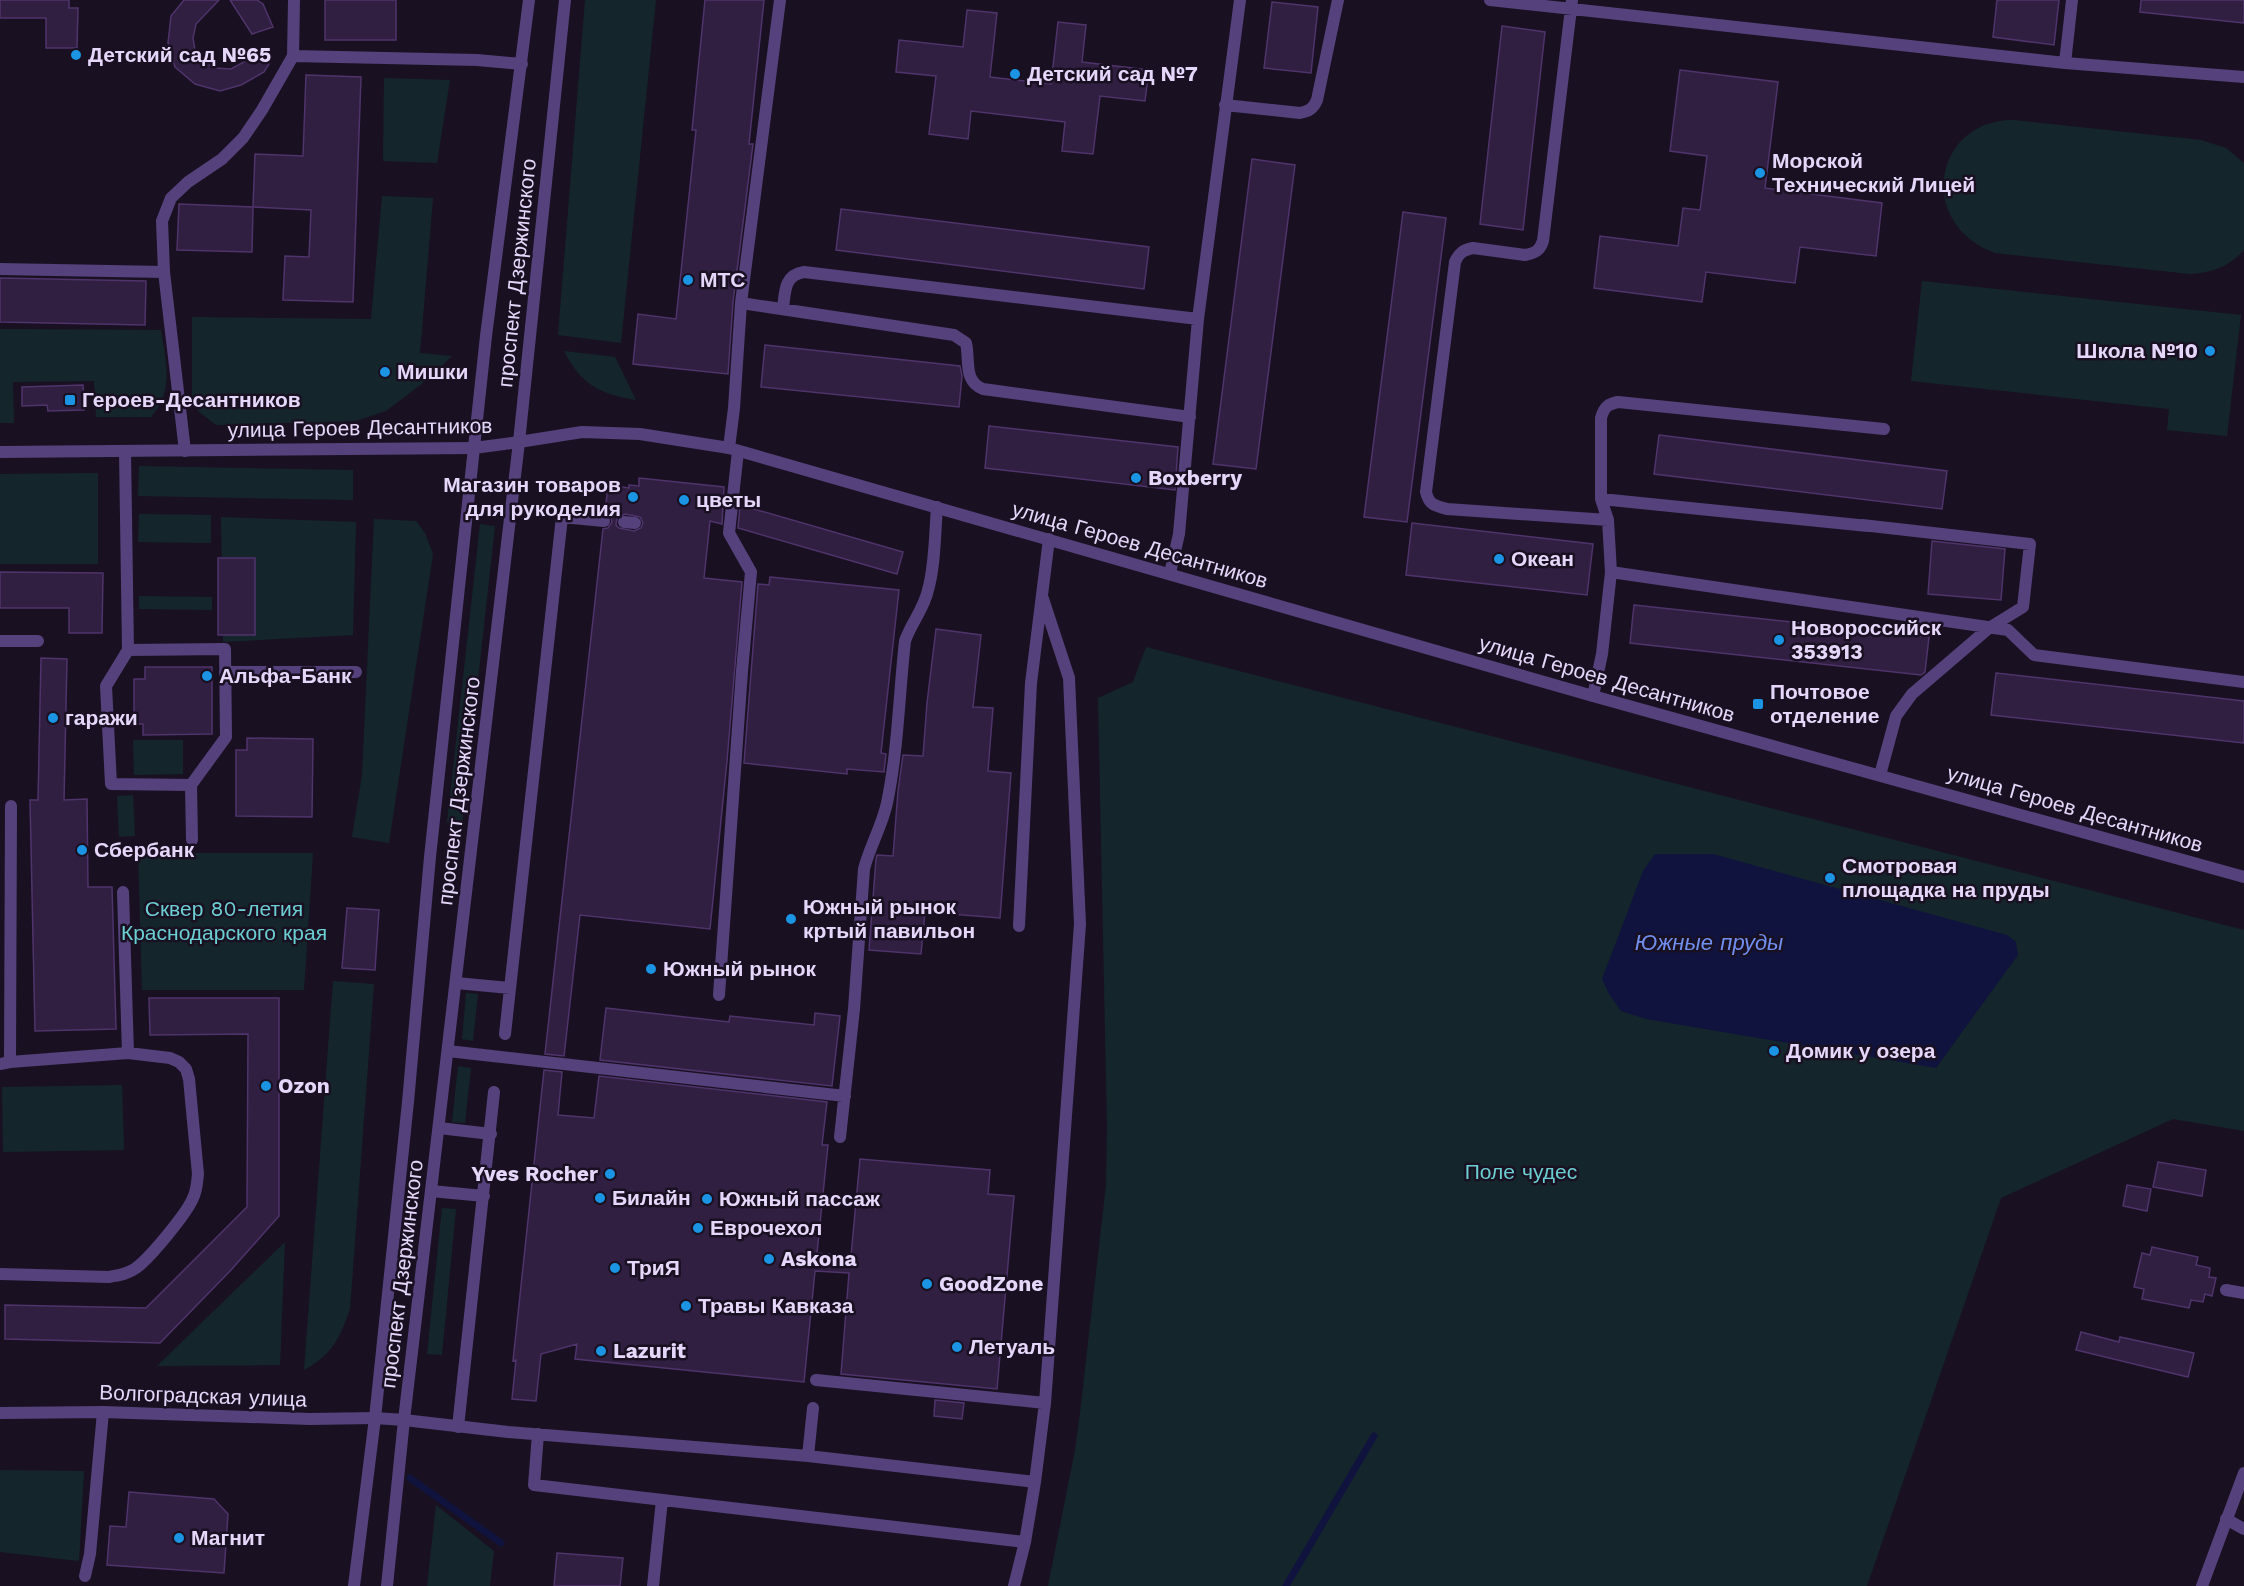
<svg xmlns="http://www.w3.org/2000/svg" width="2244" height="1586" font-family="'Work Sans',sans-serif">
	<rect width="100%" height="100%" fill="#191122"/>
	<path fill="#14262c" d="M585,0H656L621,343L558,335Z
		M384,78L450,80L437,163L383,161Z
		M2014,120L2201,140L2226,148L2244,163V250C2230,266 2212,273 2190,274L1995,253C1915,224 1934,119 2014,120Z
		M382,196L433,198L420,353L452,356L428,379L386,411L356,421L216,425L198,411L192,398V317L371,319Z
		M1922,281L2241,315L2227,436L2167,430L2169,409L1911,381Z
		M0,329L161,330C166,362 174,391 151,417H96L94,381L13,382L14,423H0Z
		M564,351L615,357L636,400C599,394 581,384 564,351Z
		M139,466L353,470V500L138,496Z
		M98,473V564H0V474Z
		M139,514L211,515V543L138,542Z
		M221,517L356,522L353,635L223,642Z
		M374,519L416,521L425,533L433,554L389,843L352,837L362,775Z
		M480,524L495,526L462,825L447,823Z
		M139,596L212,597V610L139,609Z
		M1146,647L2244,930V1131L2173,1119L2001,1198L1867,1586H1048L1075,1450L1080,1413L1106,1185L1107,1126L1098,698L1133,682Z
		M133,740H183V774L134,775Z
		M133,795L135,836L119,837L117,796Z
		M138,853H313L304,990H142Z
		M333,981L374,984L350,1309C340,1338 332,1355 304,1370Z
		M466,993L478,994L473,1041L462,1039Z
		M458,1066L471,1068L465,1123L452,1122Z
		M122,1085L124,1150L3,1152L2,1087Z
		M442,1208L456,1209L442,1355L427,1354Z
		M285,1242L280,1365L157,1366Z
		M0,1470L84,1471L79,1561L0,1552Z
		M436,1505L494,1551L490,1586H427Z"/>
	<path fill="#0f133d" d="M1655,854H1713L2007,935L2016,942L2018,955L1936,1068L1646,1019L1621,1011L1609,994L1602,979L1643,871Z"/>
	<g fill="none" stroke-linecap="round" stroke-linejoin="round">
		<path stroke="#0f133d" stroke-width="7" d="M410,1478L501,1543
			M1286,1586L1374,1436"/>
	</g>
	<path fill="#301f41" stroke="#4f336b" stroke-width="1.5" fill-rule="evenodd" d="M0,0H69V8H78L77,48H46V18H0Z
		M184,0H219L196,24L193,38L195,50L201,61L216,68L231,69L244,62L251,53L269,64L264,72L241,85L220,91L195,84L175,67L168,43L171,16Z
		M230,0H257L263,4L273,27L252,34Z
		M325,0H396V40H325Z
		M705,0H764L749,144H753L733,302L728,374L633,364L638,314L676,319L696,130H692Z
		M1997,0H2059L2054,45L1993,37Z
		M2141,0H2244V23L2140,12Z
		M1272,2L1318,7L1311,73L1264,68Z
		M967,10L997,13L990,77L1051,84L1058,22L1086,25L1082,62L1149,70L1145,101L1100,96L1093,154L1062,151L1065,122L971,111L968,139L929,134L936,76L896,72L899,40L963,47Z
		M1502,26L1545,32L1523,230L1480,224Z
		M1680,70L1778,82L1765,188L1882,203L1876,256L1800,247L1795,283L1706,272L1702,302L1594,288L1600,236L1678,246L1683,208L1700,210L1707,156L1670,151Z
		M306,75L361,77L353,302L283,300L285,256L309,257L311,210L253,207L255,154L303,156Z
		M1252,159L1295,165L1256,469L1213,464Z
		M179,204L253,207L252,252L177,250Z
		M841,209L1149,247L1144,289L836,250Z
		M1403,212L1446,218L1407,522L1364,517Z
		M0,278L146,281L145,325L0,322Z
		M765,345L960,366L962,376L959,407L761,387Z
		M83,385L84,410L48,411L47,405L22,406V387Z
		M989,426L1178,447L1175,490L985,468Z
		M1659,435L1947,471L1942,509L1654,474Z
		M639,478L724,487L722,524L710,521L704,578L742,582L727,761L710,929L580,915L564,1056L545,1054L603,529L608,528L612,522L611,517L605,513L608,485L629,488V485L639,486ZM625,514L640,517L643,523L641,528L634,531L619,528L616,525L617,518Z
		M740,505L903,552L897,574L738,528Z
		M1412,523L1593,544L1587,595L1406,575Z
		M1932,541L2005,549L2001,600L1928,594Z
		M218,558H255V635H218Z
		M0,572L103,573L102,633H69V608H0Z
		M770,577L899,590L881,753L886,754L884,772L847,769V774L744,763L758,584L769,585Z
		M1634,605L1929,637L1925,672L1921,675L1630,643Z
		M936,629L981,635L973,707L993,708L988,771L1011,773L1000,918L925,912L921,954L869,950L876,859L877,855L893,856L898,791L903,755L923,756L927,703Z
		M41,658L67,659L64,800L87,799L88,887H112L116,1029L35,1031L30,800H38Z
		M145,667H212V734L143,735V724H134V679H145Z
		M1996,673L2244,701V743L1991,715Z
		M247,738L313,739L312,817L236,816V750H247Z
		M347,908L379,910L375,970L342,968Z
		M149,998H279V1216L231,1270L160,1343L5,1339V1305L146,1308L247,1207L248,1034L150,1035Z
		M606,1008L729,1022L730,1016L814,1025L815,1013L840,1016L832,1086L600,1060Z
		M544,1070L562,1072L558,1115L594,1118L599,1076L827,1102L822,1145H828L817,1253L851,1256L860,1159L990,1170L988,1194L1014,1196L997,1389L841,1374L849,1273L815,1271L804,1382L575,1359L577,1344L541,1354L536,1401L512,1399L516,1360L513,1361Z
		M2158,1162L2206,1170L2202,1196L2153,1187Z
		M2127,1185L2151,1189L2147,1211L2123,1206Z
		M2152,1247L2198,1257L2196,1265L2210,1268L2209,1277L2216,1278L2212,1296L2205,1294L2203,1302L2191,1300L2189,1308L2142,1299L2144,1289L2134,1287L2142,1253L2150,1255Z
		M2081,1332L2119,1342L2120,1337L2194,1353L2188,1377L2076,1350Z
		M935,1400L964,1403L962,1419L934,1416Z
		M129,1492L214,1499L228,1514L224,1573L107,1565L110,1526L126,1527Z
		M557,1553L623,1558L620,1586H554Z"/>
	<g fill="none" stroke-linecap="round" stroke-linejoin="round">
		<path stroke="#55417c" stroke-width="12" d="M294,0L293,56L477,60L522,64
			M1490,0L2065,63L2244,77
			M1572,0L1543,241C1540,250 1536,253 1525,255L1473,248C1463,250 1459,253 1455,262L1426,492C1429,505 1435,506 1447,509L1608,520
			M2065,63L2072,0
			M1225,105L1300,113C1309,111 1313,109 1317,100L1338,0
			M0,269L164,272
			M741,303L954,335L966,343C970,360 963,381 983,389L1190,417
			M783,309C785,292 784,275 804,272L1198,319
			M729,448L734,408L741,303L780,0
			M125,451L128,650L106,686L111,784L191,785L192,840
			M185,451L164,272L162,221L171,198L188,182L222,159L243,138L262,110L293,56
			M1601,499L1868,526
			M624,522L635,523
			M1862,525L2030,544L2023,607L1989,628L1912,694L1896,716L1880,775
			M1611,572L2008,630L2034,655L2244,682
			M1170,573L1179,534L1198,319L1240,0
			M0,641H38
			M128,650L225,649L226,737L191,785
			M225,672H356
			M1593,696L1602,654L1611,572L1608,520L1601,499V418C1604,407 1608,404 1618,402L1884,429
			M123,892L128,1053
			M1019,926L1031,683L1049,539
			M456,983L510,988
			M719,995L742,671L751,572L729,533L738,451
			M505,1034L562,517L604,521
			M448,1051L845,1096
			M0,1064L10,1062L11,806
			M439,1128L491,1134
			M840,1137L854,1009L864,869C870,846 882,826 887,803C898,750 899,695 905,641C911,623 924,609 928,590C935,566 935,532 937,507
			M431,1191L484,1196
			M0,1274L109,1277C119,1275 128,1274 136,1268C150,1258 187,1213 193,1198C197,1190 197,1182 198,1174L189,1079L186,1069L179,1062L170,1058L128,1053L10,1062
			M2226,1290L2244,1293
			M816,1380L1045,1403
			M404,1420L508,1432L808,1456L1035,1482L1045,1403L1080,924L1069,678L1042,596
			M458,1427L494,1092
			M538,1434L534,1485L1025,1542
			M808,1456L813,1408
			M2226,1519L2244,1529
			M85,1576L90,1554L103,1412
			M653,1586L662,1500
			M1014,1586L1025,1542L1035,1482"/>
		<path stroke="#55417c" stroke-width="12" d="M519,442L582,432L640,434L729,448L1593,696L2244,877
			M0,452L474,448
			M0,1413L103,1412L310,1419L375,1418
			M2202,1586L2244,1473"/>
		<path stroke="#55417c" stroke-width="12" d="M474,448L519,442
			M375,1418L404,1420
			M354,1586L375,1418L408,1102L430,857L486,336L529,0
			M387,1586L404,1420L519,442L565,0"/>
	</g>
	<g fill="#1a94e3" stroke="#191122" stroke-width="2">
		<circle cx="76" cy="55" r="6"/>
		<circle cx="1015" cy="74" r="6"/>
		<circle cx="1760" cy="173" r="6"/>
		<circle cx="688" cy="280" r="6"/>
		<circle cx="2210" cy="351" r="6"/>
		<circle cx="385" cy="372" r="6"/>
		<rect x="64" y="394" width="12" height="12" rx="3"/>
		<circle cx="1136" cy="478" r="6"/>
		<circle cx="633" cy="497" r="6"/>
		<circle cx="684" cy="500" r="6"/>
		<circle cx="1499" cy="559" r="6"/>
		<circle cx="1779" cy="640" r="6"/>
		<circle cx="207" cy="676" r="6"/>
		<rect x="1752" y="698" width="12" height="12" rx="3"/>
		<circle cx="53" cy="718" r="6"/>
		<circle cx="82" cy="850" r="6"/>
		<circle cx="1830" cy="878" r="6"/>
		<circle cx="791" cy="919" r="6"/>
		<circle cx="651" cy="969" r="6"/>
		<circle cx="1774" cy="1051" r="6"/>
		<circle cx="266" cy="1086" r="6"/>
		<circle cx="610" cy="1174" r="6"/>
		<circle cx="600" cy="1198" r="6"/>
		<circle cx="707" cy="1199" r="6"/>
		<circle cx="698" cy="1228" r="6"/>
		<circle cx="769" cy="1259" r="6"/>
		<circle cx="615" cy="1268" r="6"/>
		<circle cx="927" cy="1284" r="6"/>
		<circle cx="686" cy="1306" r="6"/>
		<circle cx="957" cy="1347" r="6"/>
		<circle cx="601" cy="1351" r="6"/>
		<circle cx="179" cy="1538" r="6"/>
	</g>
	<g text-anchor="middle" stroke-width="5" stroke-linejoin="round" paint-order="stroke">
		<g font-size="21" font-weight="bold" fill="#e5d7fa" stroke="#191122" text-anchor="start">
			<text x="88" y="62">Детский сад №65</text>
			<text x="1027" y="81">Детский сад №7</text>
			<text x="1772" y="168">Морской<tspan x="1772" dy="24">Технический Лицей</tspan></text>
			<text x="700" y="287">МТС</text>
			<text x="2198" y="358" text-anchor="end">Школа №10</text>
			<text x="397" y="379">Мишки</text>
			<text x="82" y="407">Героев-Десантников</text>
			<text x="1148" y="485">Boxberry</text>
			<text x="621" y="492" text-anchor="end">Магазин товаров<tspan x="621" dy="24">для рукоделия</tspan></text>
			<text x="696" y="507">цветы</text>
			<text x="1511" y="566">Океан</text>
			<text x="1791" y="635">Новороссийск<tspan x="1791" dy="24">353913</tspan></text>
			<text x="219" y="683">Альфа-Банк</text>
			<text x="1770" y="699">Почтовое<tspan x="1770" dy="24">отделение</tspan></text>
			<text x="65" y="725">гаражи</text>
			<text x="94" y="857">Сбербанк</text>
			<text x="1842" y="873">Смотровая<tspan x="1842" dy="24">площадка на пруды</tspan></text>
			<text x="803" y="914">Южный рынок<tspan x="803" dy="24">кртый павильон</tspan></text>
			<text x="663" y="976">Южный рынок</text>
			<text x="1786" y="1058">Домик у озера</text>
			<text x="278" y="1093">Ozon</text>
			<text x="598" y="1181" text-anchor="end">Yves Rocher</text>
			<text x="612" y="1205">Билайн</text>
			<text x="719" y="1206">Южный пассаж</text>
			<text x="710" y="1235">Еврочехол</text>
			<text x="781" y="1266">Askona</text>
			<text x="627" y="1275">ТриЯ</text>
			<text x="939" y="1291">GoodZone</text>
			<text x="698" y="1313">Травы Кавказа</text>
			<text x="969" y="1354">Летуаль</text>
			<text x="613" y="1358">Lazurit</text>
			<text x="191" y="1545">Магнит</text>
		</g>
		<g font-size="21" fill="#e5d7fa" stroke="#191122">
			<text transform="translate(517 273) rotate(-84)" y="7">проспект Дзержинского</text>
			<text transform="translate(360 428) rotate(-1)" y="7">улица Героев Десантников</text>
			<text transform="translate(1140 545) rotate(16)" y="7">улица Героев Десантников</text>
			<text transform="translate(1607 679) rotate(16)" y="7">улица Героев Десантников</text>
			<text transform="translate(459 791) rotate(-83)" y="7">проспект Дзержинского</text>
			<text transform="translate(2075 809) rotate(16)" y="7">улица Героев Десантников</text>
			<text transform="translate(402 1274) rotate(-83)" y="7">проспект Дзержинского</text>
			<text transform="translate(203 1396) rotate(2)" y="7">Волгоградская улица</text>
		</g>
		<g font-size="21" fill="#6bced2" stroke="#191122">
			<text x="224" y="916">Сквер 80-летия<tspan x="224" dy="24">Краснодарского края</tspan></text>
			<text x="1521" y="1179">Поле чудес</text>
		</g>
		<g font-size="22" font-style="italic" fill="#708fef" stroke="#191122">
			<text x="1709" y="950">Южные пруды</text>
		</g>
	</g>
</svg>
